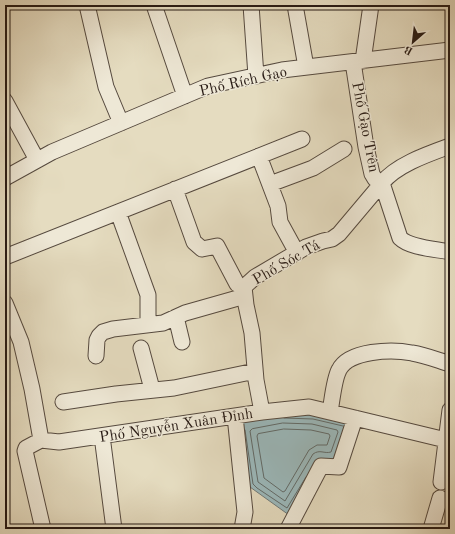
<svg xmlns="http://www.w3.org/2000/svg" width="455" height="534" font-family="'Old Standard TT',serif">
	<rect width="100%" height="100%" fill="#e5dcc0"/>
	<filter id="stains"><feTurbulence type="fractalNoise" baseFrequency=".005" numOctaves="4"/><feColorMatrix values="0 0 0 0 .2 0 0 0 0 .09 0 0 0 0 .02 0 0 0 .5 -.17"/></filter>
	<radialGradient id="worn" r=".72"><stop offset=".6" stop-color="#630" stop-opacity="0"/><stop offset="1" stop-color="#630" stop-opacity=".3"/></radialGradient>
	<path fill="#9bb9bc" stroke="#6d7979" d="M283,414L313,415L347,423L337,461L320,460L289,515L250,487L242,421Z"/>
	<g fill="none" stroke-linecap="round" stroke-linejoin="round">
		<path stroke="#616a68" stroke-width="1" d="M284,418L313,419L343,426
			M283,423L312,424L337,430L338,432L331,452C324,454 320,449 313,454L285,501L258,482L250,431L252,429Z
			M284,429L311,430L329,434L330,436L327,445H317L309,450L285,491L283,492L264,478L257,436L258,434Z
			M245,430L253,484L257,488L287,508L306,477"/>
		<defs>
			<path id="minor" d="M87,5L106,87L121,123
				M154,5L185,96
				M251,5L256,76
				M295,5L306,67
				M363,61L371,5
				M353,62L366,147L372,174L375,179L382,183C396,165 428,154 450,146
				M5,101L37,160
				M259,156L278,206L280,222L297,253
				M5,178L52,152L208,86L282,70L450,50
				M382,183L400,238C410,248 436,249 450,252
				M270,184L313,168L344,149
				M175,189L194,242L202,249L217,246L237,284L244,287
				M118,212L148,295V325
				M5,257L302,139
				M5,303L21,342L32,389L41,440L59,442L262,412L309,407L450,441
				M176,317L182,342
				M141,348L152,389
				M96,356L97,340L99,336L103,332L113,329L163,323L185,313L245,296
				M63,402L116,394L174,388L255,371
				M262,412L256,380L252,333L246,305L244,287L255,277L306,247L323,241L332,239L339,234L382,183
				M330,412C332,401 334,379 339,370C349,350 392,349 412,353C425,355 437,360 450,364
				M235,416L245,512L242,529
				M102,436L114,529
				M41,440L26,448L25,451L43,529
				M441,482L450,410
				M288,529L321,466L339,467L355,418
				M431,529L440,498"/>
		</defs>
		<use href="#minor" stroke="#564a3f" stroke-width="17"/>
		<use href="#minor" stroke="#eee8d6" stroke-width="15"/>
	</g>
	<g text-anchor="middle" stroke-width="3" stroke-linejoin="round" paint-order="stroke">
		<g font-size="15" fill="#271a14" stroke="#eee8d6">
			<text transform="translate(243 81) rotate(-13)" y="5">Phố Rích Gạo</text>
			<text transform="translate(366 127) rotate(79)" y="5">Phố Gạo Trên</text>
			<text transform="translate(286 262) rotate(-30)" y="5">Phố Sóc Tá</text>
			<text transform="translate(176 425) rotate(-9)" y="5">Phố Nguyễn Xuân Đỉnh</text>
		</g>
	</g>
	<rect width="455" height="534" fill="none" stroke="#e5dcc0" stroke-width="20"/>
	<rect x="6" y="6" width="443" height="522" fill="none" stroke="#271a14" stroke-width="2"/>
	<rect x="10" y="10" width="435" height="514" fill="none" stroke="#271a14"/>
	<g transform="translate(413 42) rotate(208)" stroke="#eee8d6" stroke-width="3" paint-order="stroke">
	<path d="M0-3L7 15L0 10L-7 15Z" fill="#271a14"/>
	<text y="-6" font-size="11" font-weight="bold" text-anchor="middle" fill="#271a14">B</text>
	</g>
	<rect width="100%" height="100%" filter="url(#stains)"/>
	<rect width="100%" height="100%" fill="url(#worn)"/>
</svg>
